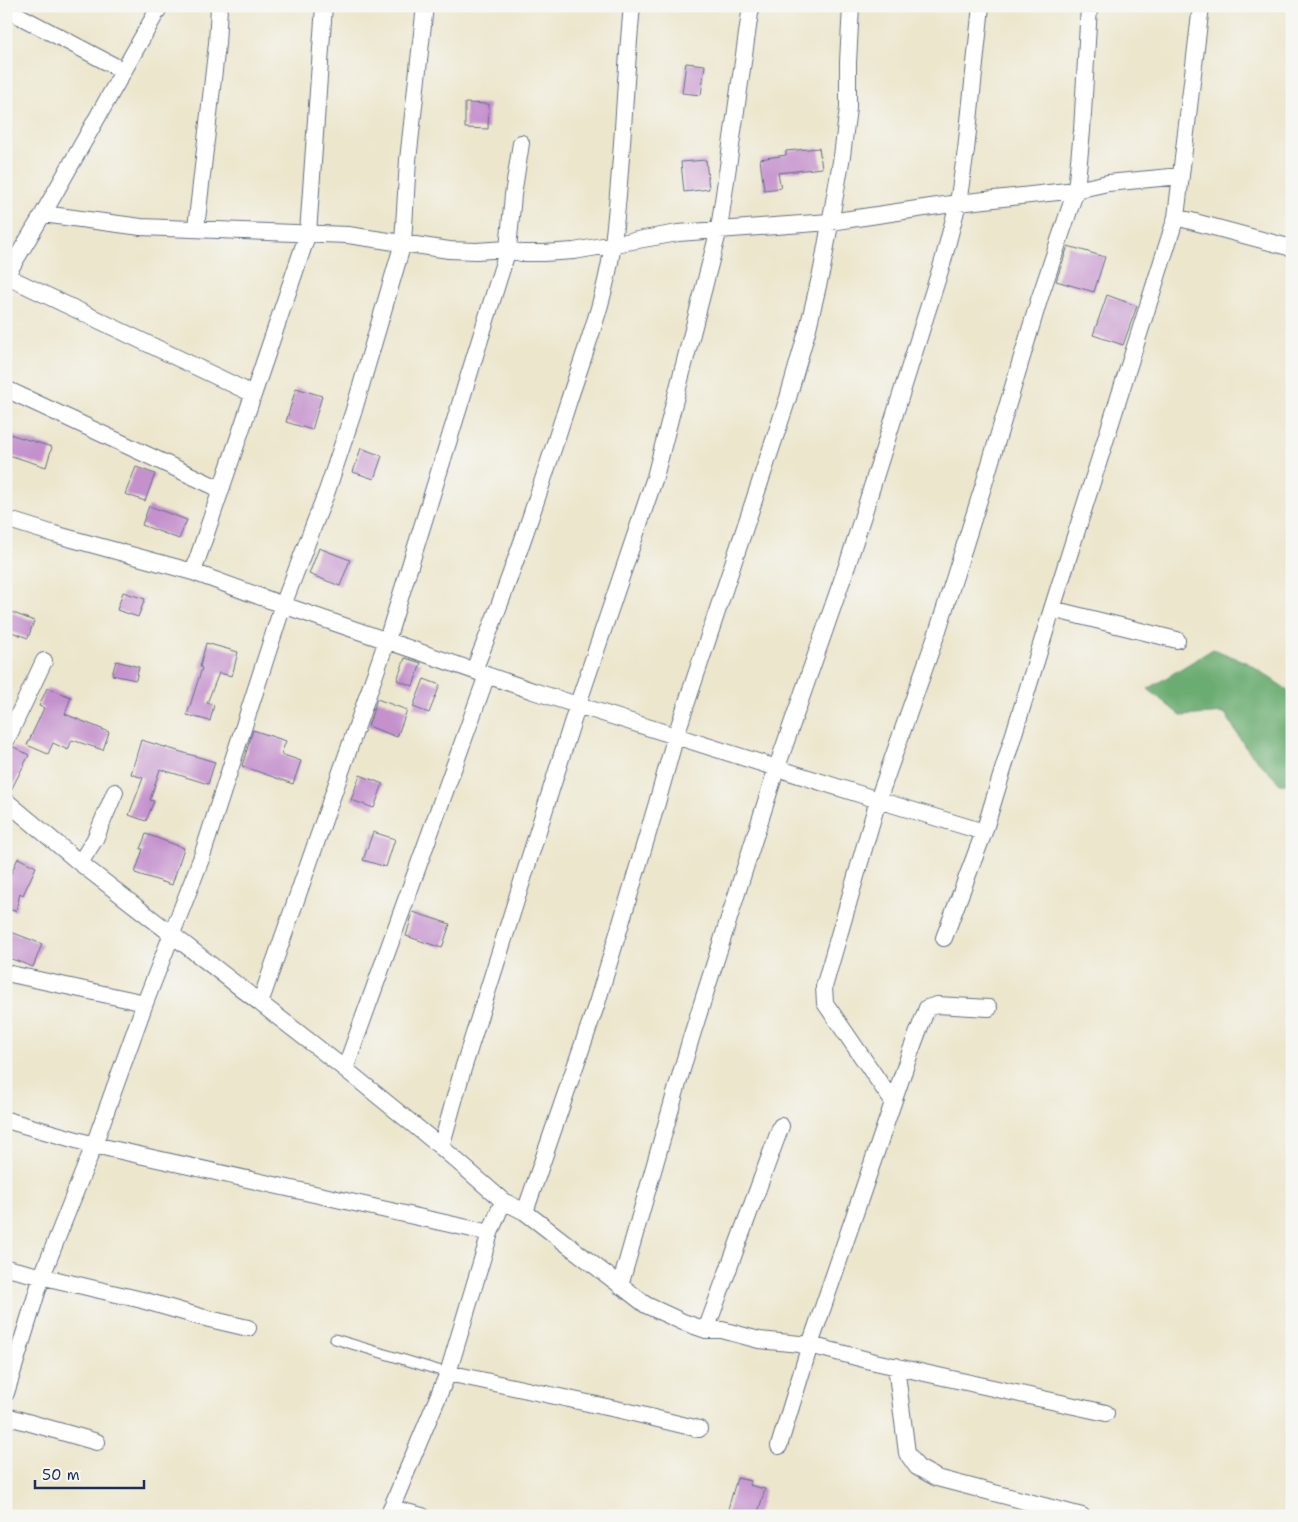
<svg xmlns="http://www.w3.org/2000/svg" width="1298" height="1522" font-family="'Shantell Sans',sans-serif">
	<rect width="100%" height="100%" fill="#f6f6f2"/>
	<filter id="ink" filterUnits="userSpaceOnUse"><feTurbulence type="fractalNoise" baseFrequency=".02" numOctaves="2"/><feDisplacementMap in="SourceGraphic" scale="10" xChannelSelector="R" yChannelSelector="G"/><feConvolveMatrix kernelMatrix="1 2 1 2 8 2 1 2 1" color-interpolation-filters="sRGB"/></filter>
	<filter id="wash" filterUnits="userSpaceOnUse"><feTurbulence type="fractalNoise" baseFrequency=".0096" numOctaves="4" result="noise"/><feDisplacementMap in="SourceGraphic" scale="20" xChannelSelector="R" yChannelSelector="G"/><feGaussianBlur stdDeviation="1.12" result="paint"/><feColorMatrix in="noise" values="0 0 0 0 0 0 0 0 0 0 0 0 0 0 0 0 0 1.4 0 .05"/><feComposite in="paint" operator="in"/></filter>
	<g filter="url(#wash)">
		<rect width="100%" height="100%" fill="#ece6cc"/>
		<path fill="#6aac71" stroke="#426e68" d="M1213,649L1248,663L1292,693V784H1280L1245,747L1225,713L1181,716L1148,689Z"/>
		<g id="blocks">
			<path fill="#c491cd" d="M686,63L705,65L701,95L682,93Z
				M465,103L489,104L488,129L465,128Z
				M819,148L822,168L778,173L781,188L764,190L760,159L786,155V151Z
				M706,160L709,189L684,192L681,162Z
				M1068,246L1105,257L1094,292L1056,281Z
				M1107,295L1137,306L1123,345L1093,335Z
				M296,388L322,396L312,430L286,422Z
				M9,434L52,447L46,467L6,454V444Z
				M361,448L382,456L374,479L353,472Z
				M136,467L155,474L145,501L125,494Z
				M149,506L187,520L179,539L142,525Z
				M319,548L350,560L340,586L309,574Z
				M123,592L145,599L138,617L117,610Z
				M6,610L34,621L28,638L6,630Z
				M206,643L238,652L232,676L219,673L207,703L214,705L210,721L187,715L202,668L200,667Z
				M405,658L421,663L413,686L397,680Z
				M116,661L139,667L136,680L112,675Z
				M424,679L440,685L429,713L413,707Z
				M47,688L71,697L65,714L109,732L103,750L72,740L68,750L53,743L48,754L27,745L44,708L39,706Z
				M377,699L407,710L397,737L368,726Z
				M253,730L286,741L281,754L301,761L293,784L242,766Z
				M141,740L215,762L208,784L160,769L150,800L154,801L146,821L129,815L143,778L131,774Z
				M14,747L29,755L10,792L6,791V755L9,750Z
				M360,775L383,784L374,808L351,800Z
				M373,832L395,839L386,867L363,860Z
				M146,834L184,848L172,885L135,873L143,849H140Z
				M18,858L36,867L23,895L20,893L16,911L6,909V884Z
				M413,912L450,924L442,948L406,936Z
				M6,930L42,944L33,967L6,957Z
				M737,1478L751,1481L749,1485L765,1489L757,1516H726Z"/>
		</g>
	</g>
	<g filter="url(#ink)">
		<use href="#blocks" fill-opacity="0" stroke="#646f84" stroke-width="1"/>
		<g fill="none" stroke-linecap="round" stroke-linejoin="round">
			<defs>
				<path id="lane" d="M335,1339L448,1373"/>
				<path id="street" d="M6,9L124,71
					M43,214L141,227L348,235L449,250L476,251L508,249L521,253H543L574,251L678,233L830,222L958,203L1076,190L1108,183L1181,176
					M1176,217L1292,248
					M196,228L217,44L219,6
					M6,276L43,214L160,6
					M6,276L253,394
					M6,389L220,489
					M6,519L54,534L193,572L283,605L533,691L878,800L984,832
					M193,572L308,233L324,6
					M1052,609L1177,640
					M474,670C510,582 539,493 568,403C585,351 606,298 613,243C623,165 624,85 632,6
					M6,741L44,661
					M6,801L80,863L345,1069L441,1147L503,1201L525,1212L646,1305L683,1322L706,1330H722L759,1340L810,1345L875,1362L1106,1413
					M80,863L95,839L115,792
					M944,938L984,832L1052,609L1176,217L1201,6
					M6,973L145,1003
					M260,1003L387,640L508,249L513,195L521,143
					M345,1069L487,675
					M893,1102L825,1003L824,987L878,800L938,630L984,484L1039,300L1076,190L1082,131L1089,6
					M6,1120L94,1145L490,1233
					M441,1147L462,1072L578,704L655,477L719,229L751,6
					M525,1212L597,1003L657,803L676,735L788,398L808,328L822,269L842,156L848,108V62L851,6
					M6,1268L142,1300L201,1317L248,1328
					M620,1286L691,1038L777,767L848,563L943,261L958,203L966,150L981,6
					M706,1330L781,1126
					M896,1366L907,1453L917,1467L937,1478L1082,1516
					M448,1373L625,1411L699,1429
					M6,1393L42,1276L94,1145L145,1003L201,859L283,605L327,491L353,413L403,243L408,160L425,6
					M6,1416L97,1442
					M779,1446L810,1345L910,1053L927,1008L937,1005L989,1008
					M391,1508L422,1516
					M388,1516L448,1373L490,1233L503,1201"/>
			</defs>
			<use href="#lane" stroke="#646f84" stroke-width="11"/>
			<use href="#street" stroke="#646f84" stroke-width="18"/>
			<use href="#lane" stroke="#fff" stroke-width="9"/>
			<use href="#street" stroke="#fff" stroke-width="16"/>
		</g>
	</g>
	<rect width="1298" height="1522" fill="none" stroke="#f6f6f2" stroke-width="25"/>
	<path d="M35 1480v8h109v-8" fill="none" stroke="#1b2f5e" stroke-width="2.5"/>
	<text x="42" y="1480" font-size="15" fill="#1b2f5e" stroke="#f6f6f2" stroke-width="4" paint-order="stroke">50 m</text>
</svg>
